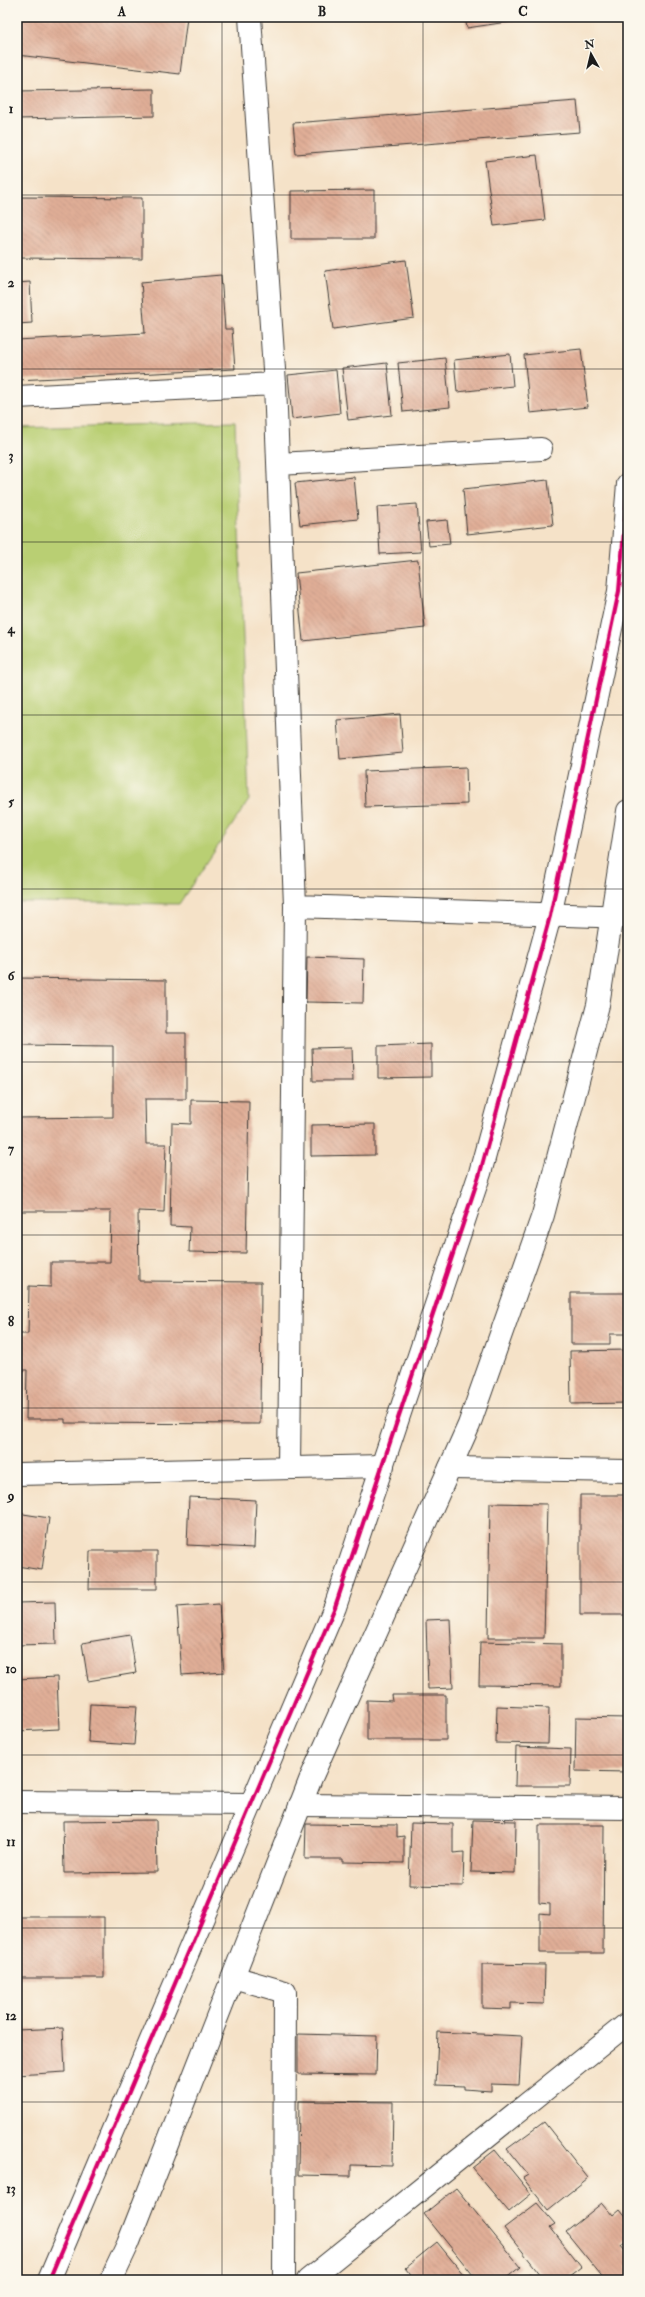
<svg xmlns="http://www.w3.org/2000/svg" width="645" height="2297" font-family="'IM FELL Double Pica',serif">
	<defs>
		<pattern id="building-back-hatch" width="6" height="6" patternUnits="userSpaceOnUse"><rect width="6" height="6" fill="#e0ae97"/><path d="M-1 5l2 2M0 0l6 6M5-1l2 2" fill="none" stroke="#c09582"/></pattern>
	</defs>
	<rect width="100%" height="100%" fill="#fbf7ec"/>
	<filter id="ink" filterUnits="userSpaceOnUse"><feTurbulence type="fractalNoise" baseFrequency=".025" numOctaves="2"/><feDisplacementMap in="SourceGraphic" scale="8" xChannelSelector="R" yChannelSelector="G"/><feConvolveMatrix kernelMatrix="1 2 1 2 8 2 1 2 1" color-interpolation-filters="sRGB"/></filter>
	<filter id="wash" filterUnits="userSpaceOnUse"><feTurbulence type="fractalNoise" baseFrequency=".012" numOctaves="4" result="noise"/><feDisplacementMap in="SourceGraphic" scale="16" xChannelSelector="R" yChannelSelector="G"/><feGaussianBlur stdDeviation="0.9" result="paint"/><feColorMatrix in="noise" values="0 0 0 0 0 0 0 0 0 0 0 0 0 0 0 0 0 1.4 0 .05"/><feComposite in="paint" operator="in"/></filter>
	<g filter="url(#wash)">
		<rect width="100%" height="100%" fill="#f5e2c8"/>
		<path fill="#b9cf73" stroke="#6a7648" d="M235,422L249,800L179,904L17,902V428Z"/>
		<g id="blocks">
			<path fill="url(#building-back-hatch)" d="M17,17H187L180,74L17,55Z
				M465,17H526L527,19L467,28Z
				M154,89V116L17,119V91Z
				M577,101L580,132L296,154L293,123Z
				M537,155L545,220L494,226L485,161Z
				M374,190V239H291V191Z
				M17,197L142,198V259L17,258Z
				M406,260L414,318L333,329L325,271Z
				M221,275L225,329H232L235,369L17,380V340L145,333L141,282Z
				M30,282L32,323L17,324V283Z
				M581,349L588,407L530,413L524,355Z
				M510,354L513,386L457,392L454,360Z
				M445,358L450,407L403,412L398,363Z
				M387,363L392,415L348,420L342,368Z
				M336,370L340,413L292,419L288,375Z
				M354,477L358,519L300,525L295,483Z
				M548,480L553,525L467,534L463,489Z
				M417,504L421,552L380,554L377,507Z
				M447,520L450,544L429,546L426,522Z
				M418,560L425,628L303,641L296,573Z
				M400,714L403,753L340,759L337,720Z
				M466,767L467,804L365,807L364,771Z
				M307,957L364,959L363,1003L306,1002Z
				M17,978L166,980V1033H186V1099H145L146,1144H166L164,1212L138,1211L139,1281L261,1282L260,1424L65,1423V1419H26L27,1370H17V1334H28L29,1286L51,1287V1262H110L111,1211H17V1118L113,1117V1046L17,1045Z
				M431,1044V1077L378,1078V1046Z
				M352,1047L353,1081H313L312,1048Z
				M191,1100L249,1101L246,1253L189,1252L190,1227L170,1226L172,1123L191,1124Z
				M626,1118H628V1153H626Z
				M375,1124V1155L311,1156V1125Z
				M571,1293H628V1334H610V1344H571Z
				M628,1350V1403L571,1404L570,1351Z
				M580,1495H628V1615H580Z
				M189,1497L256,1500L254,1548L187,1545Z
				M490,1503L547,1504L544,1638H488Z
				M17,1513L49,1518L42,1570L17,1566Z
				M90,1551H157V1589H89Z
				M55,1602L56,1644L17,1645V1603Z
				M219,1604L224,1672L182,1675L177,1607Z
				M450,1619L453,1688L428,1689L426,1620Z
				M130,1635L136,1673L88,1681L82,1643Z
				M480,1642L561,1644V1686L479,1685Z
				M57,1677L59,1729L17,1731V1679Z
				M392,1695H446V1740H367V1700L393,1701Z
				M90,1704L137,1706L134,1745L88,1742Z
				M497,1706L549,1708L548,1744L496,1743Z
				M576,1717L628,1718V1772L575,1771Z
				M516,1747L571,1749L570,1786H515Z
				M156,1820L157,1872L64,1873L63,1821Z
				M473,1820L516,1821L515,1873L471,1872Z
				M411,1823L453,1824V1853L464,1852L463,1886L409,1885Z
				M306,1824L397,1825V1837L404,1836V1863L343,1862V1859H305Z
				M539,1825H604L603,1953H540V1913L550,1914V1904L539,1903Z
				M17,1917H104V1978H17Z
				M482,1964L545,1965L544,2004L511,2003V2009L482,2008Z
				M63,2028L65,2072L17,2075V2030Z
				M438,2032L522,2036L519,2085L491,2084V2091L464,2089V2086L436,2085Z
				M298,2034L377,2036L376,2075L298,2074Z
				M299,2101L393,2102L392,2166L351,2165V2176L298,2175Z
				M544,2122L588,2178L548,2210L523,2178L528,2175L507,2149Z
				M495,2150L531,2194L509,2212L472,2168Z
				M456,2188L520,2267L504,2280H477L424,2214Z
				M537,2203L555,2224L550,2227L581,2267L564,2280H545L504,2228Z
				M602,2203L613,2216L620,2210L628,2220V2240L621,2245L628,2254V2280H605L566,2232Z
				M437,2242L468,2280H415L405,2268Z
				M530,2273L535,2280H521Z"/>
		</g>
	</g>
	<g filter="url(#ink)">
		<use href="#blocks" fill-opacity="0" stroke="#3d3a36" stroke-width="1"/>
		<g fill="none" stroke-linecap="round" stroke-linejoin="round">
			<defs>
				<path id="street" d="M250,17L275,384L295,906L289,1468
					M17,397L275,384
					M279,464L541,449
					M295,906L628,917
					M450,1468L628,1471
					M17,1474L383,1466
					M17,1802L250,1804
					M300,1805L628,1808
					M233,1977L285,1992L284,2280
					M308,2280L628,2023"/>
				<path id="secondary" d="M49,2280L335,1607L480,1173L550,916L619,591L628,484
					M111,2280L128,2244L311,1778L469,1425L543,1215L598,1005L628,811"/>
			</defs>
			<use href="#street" stroke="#3d3a36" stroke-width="24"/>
			<use href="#secondary" stroke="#3d3a36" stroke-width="24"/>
			<use href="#street" stroke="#fff" stroke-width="22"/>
			<use href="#secondary" stroke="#fff" stroke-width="22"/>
			<defs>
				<path id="cycleway" d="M49,2280L335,1607L480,1173L550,916L619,591L628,484"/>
			</defs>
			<use href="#cycleway" stroke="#fbf7ec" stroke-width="6"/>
			<use href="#cycleway" stroke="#d6006c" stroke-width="4"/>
		</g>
	</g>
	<path fill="none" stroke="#1c1c1c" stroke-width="1" stroke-opacity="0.55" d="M222,17V2280M423,17V2280M17,195H628M17,369H628M17,542H628M17,715H628M17,889H628M17,1062H628M17,1235H628M17,1408H628M17,1582H628M17,1755H628M17,1928H628M17,2102H628"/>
	<rect width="645" height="2297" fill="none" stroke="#fbf7ec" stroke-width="44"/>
	<g transform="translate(591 54) rotate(352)" stroke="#fbf7ec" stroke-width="3" paint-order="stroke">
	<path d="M0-3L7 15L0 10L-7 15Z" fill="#1c1c1c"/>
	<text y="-6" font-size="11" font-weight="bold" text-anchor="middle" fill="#1c1c1c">N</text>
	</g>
	<rect x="22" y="22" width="601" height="2253" fill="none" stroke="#1c1c1c" stroke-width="1.5"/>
	<g font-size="13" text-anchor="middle" font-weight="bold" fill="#1c1c1c">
		<text x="122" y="16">A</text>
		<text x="322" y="16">B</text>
		<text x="523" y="16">C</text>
		<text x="11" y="113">1</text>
		<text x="11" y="287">2</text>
		<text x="11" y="460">3</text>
		<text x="11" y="633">4</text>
		<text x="11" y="806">5</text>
		<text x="11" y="980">6</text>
		<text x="11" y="1153">7</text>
		<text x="11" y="1326">8</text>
		<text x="11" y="1500">9</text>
		<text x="11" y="1673">10</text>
		<text x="11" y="1846">11</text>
		<text x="11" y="2020">12</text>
		<text x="11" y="2193">13</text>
	</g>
</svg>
